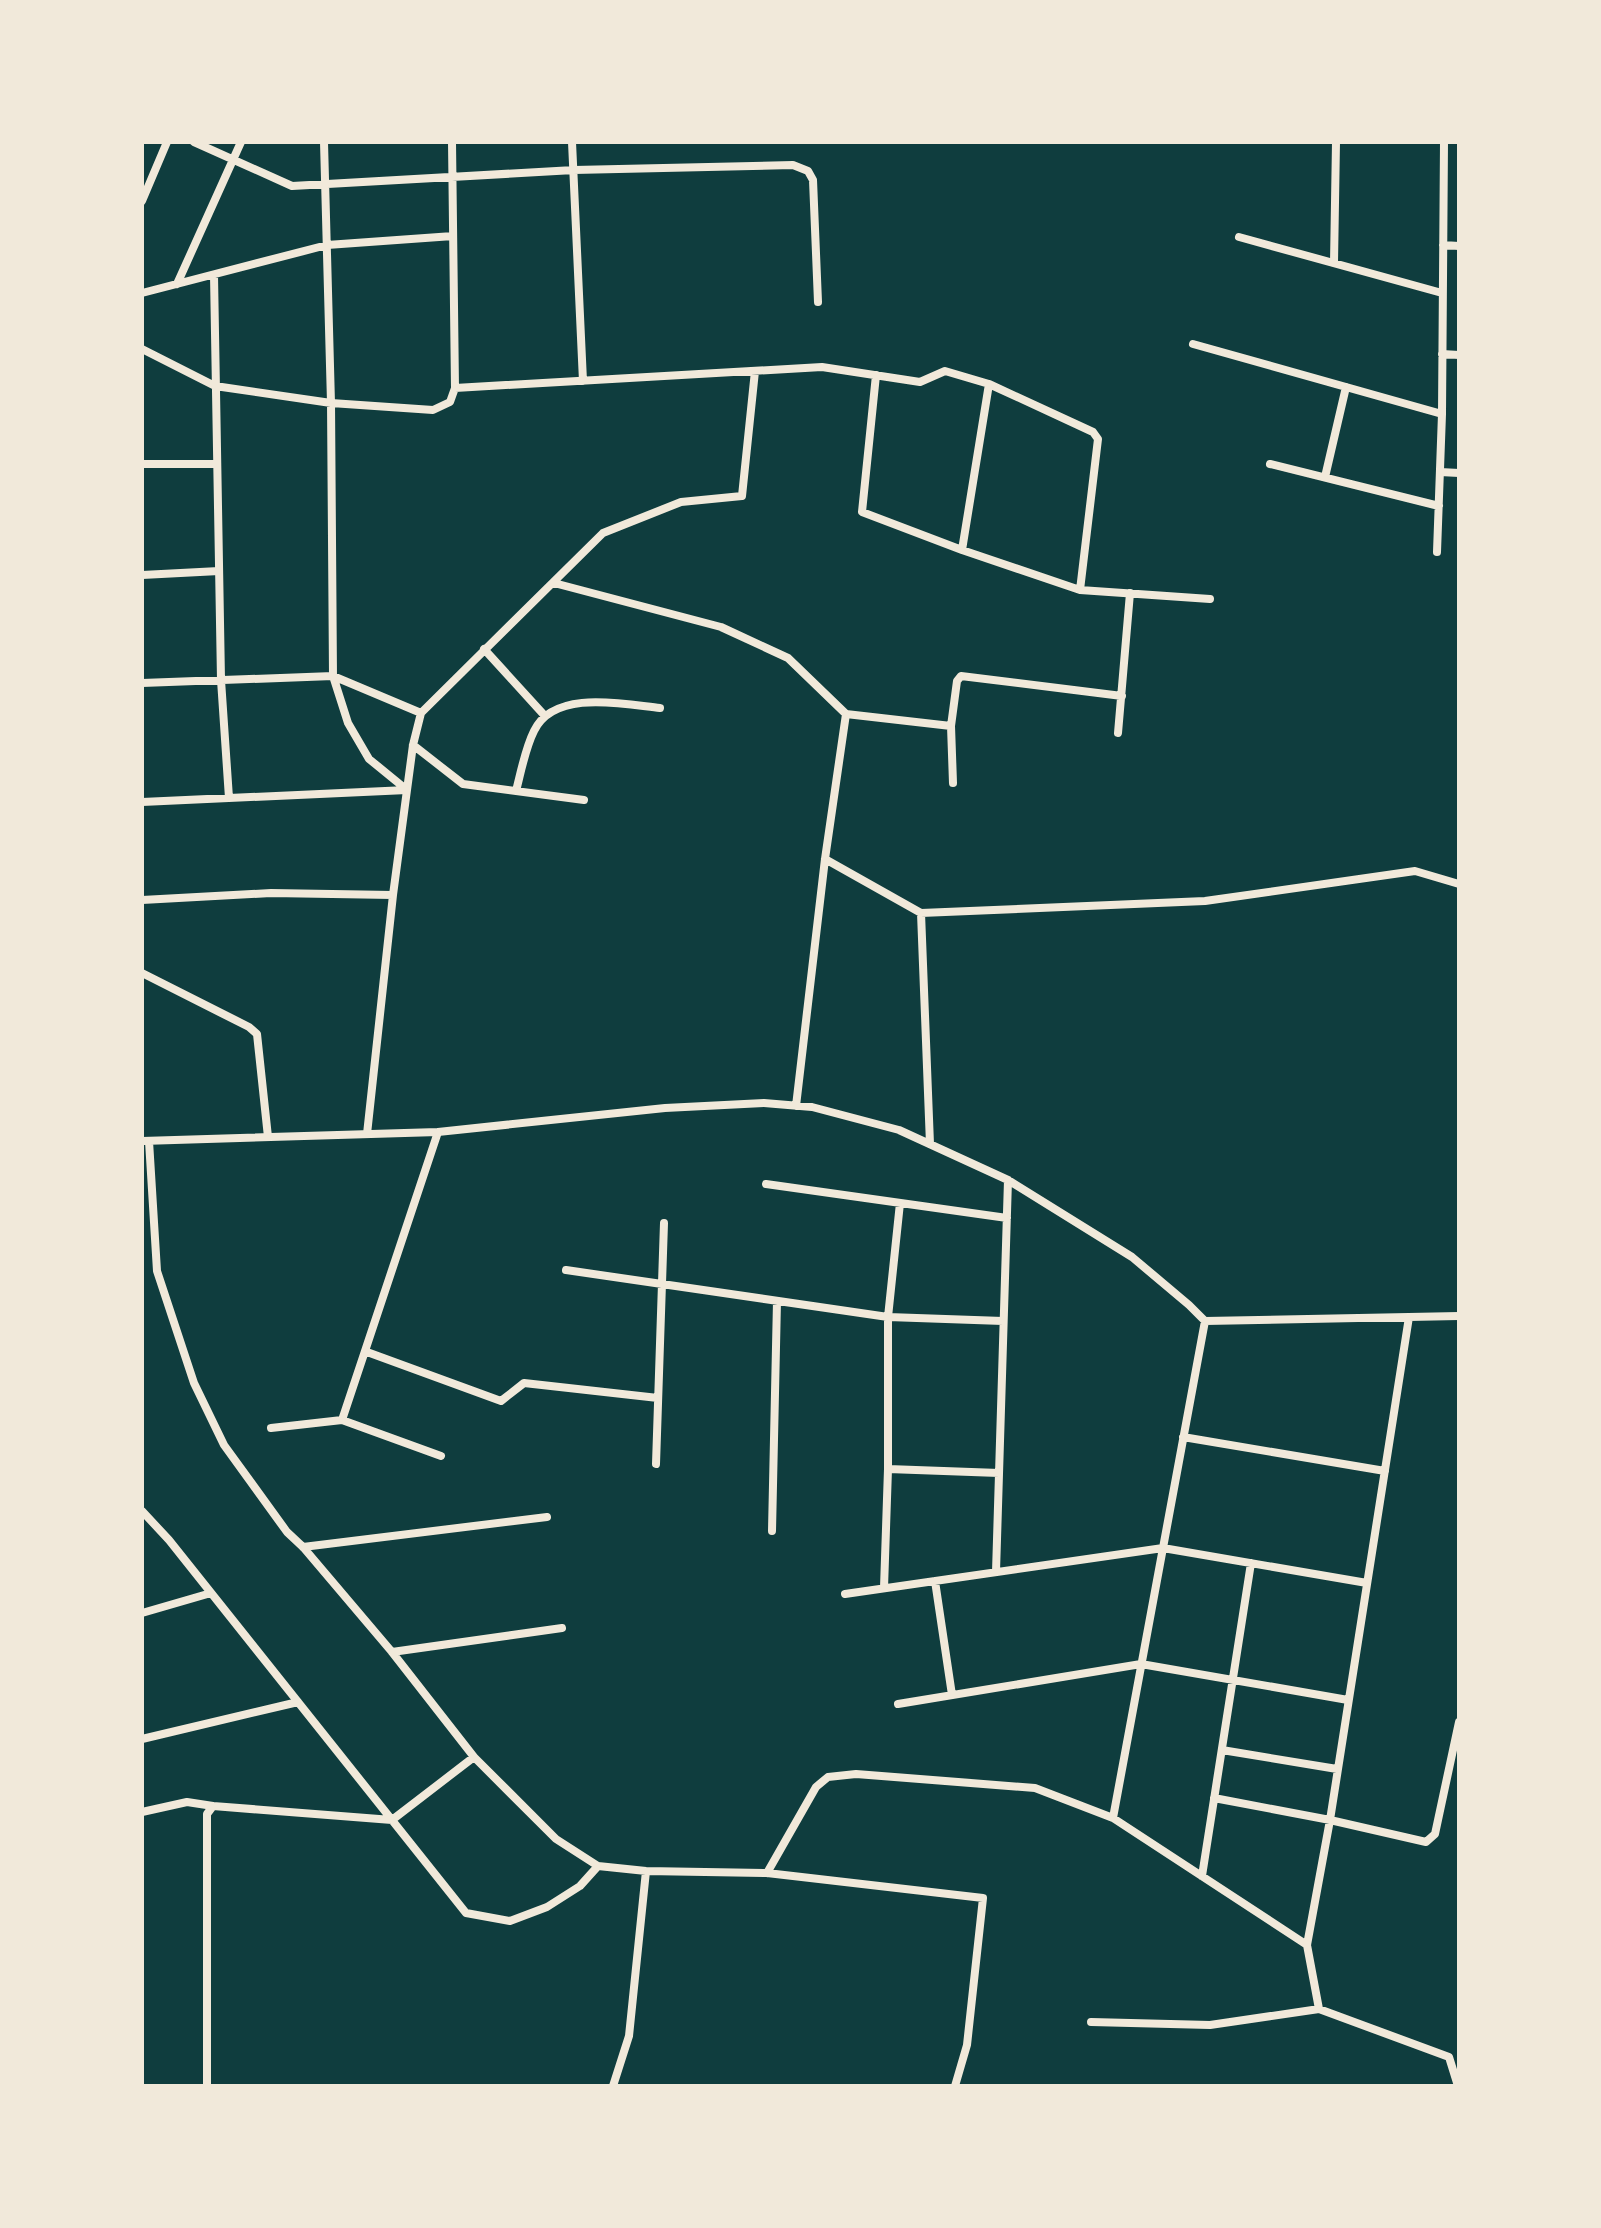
<svg xmlns="http://www.w3.org/2000/svg" width="1601" height="2228" font-family="'IBM Plex Serif',serif">
	<rect width="100%" height="100%" fill="#0f3d3e"/>
	<g fill="none" stroke-linecap="round" stroke-linejoin="round">
		<path stroke="#f1e9da" stroke-width="8" d="M194,142L292,186L574,170L793,165L808,171L813,180L818,302
			M572,142L583,381
			M142,201L167,142
			M1239,237L1442,293
			M1443,245L1459,246
			M1334,263L1336,142
			M214,275L221,680L229,798
			M177,284L241,142
			M142,293L327,245L453,236
			M1193,344L1442,414
			M142,349L215,386L331,403L433,410L450,402L455,388L452,142
			M1442,354L1459,355
			M876,375L862,512L962,550L1080,590L1210,599
			M455,388L822,367L920,382L945,371L989,384L1093,432L1098,439L1080,590
			M142,464H217
			M1270,464L1439,506
			M1440,472L1459,473
			M1325,477L1346,387
			M962,550L989,384
			M1437,552L1442,414L1444,142
			M142,575L219,571
			M554,583L721,627L788,658L846,714L951,726
			M484,649L545,716
			M142,683L333,676L421,713
			M1118,733L1130,593
			M413,745L463,784L584,800
			M953,783L951,726L957,681L961,676L1122,696
			M516,791C521,772 525,749 534,731C554,689 623,704 660,708
			M142,802L407,790L369,759L348,723L333,676L331,403L324,142
			M825,859L921,913L1205,901L1415,871L1459,884
			M142,900L271,893L393,895
			M921,913L930,1144
			M142,973L249,1027L257,1034L268,1137
			M796,1106L825,859L846,714
			M367,1134L393,895L413,745L421,713L603,533L681,502L742,496L755,371
			M142,1141L438,1132L665,1108L764,1103L812,1107L899,1130L1008,1180L1132,1257L1189,1305L1205,1321L1459,1316
			M149,1141L157,1271L194,1383L224,1445L287,1532L303,1547L392,1652L474,1757L556,1839L598,1866L646,1871L767,1873L983,1898L967,2045L955,2086
			M766,1184L1007,1218
			M566,1270L888,1317L1003,1321
			M367,1352L501,1401L524,1383L658,1398
			M342,1420L438,1132
			M271,1428L342,1420L441,1456
			M1183,1437L1385,1471
			M656,1464L664,1223
			M888,1469L999,1473
			M142,1511L169,1540L466,1913L510,1921L547,1907L580,1886L598,1866
			M772,1531L777,1301
			M303,1547L547,1517
			M996,1572L1008,1180
			M935,1581L952,1695
			M884,1588L888,1469V1317L900,1203
			M845,1594L1163,1548L1367,1583
			M142,1613L211,1593
			M392,1652L562,1628
			M898,1704L1141,1664L1348,1700
			M142,1739L298,1702
			M1222,1750L1337,1769
			M1214,1798L1330,1820L1426,1842L1435,1834L1459,1722
			M142,1812L187,1802L213,1806
			M1113,1818L1205,1321
			M767,1873L816,1787L828,1777L856,1774L1035,1788L1113,1818L1307,1945
			M1202,1876L1251,1563
			M1319,2009L1307,1945L1330,1820L1409,1317
			M1091,2022L1210,2025L1319,2009L1449,2057L1458,2086
			M207,2086V1814L213,1806L392,1820L474,1757
			M613,2086L629,2036L646,1871"/>
	</g>
	<rect width="1601" height="2228" fill="none" stroke="#f1e9da" stroke-width="288"/>
</svg>
